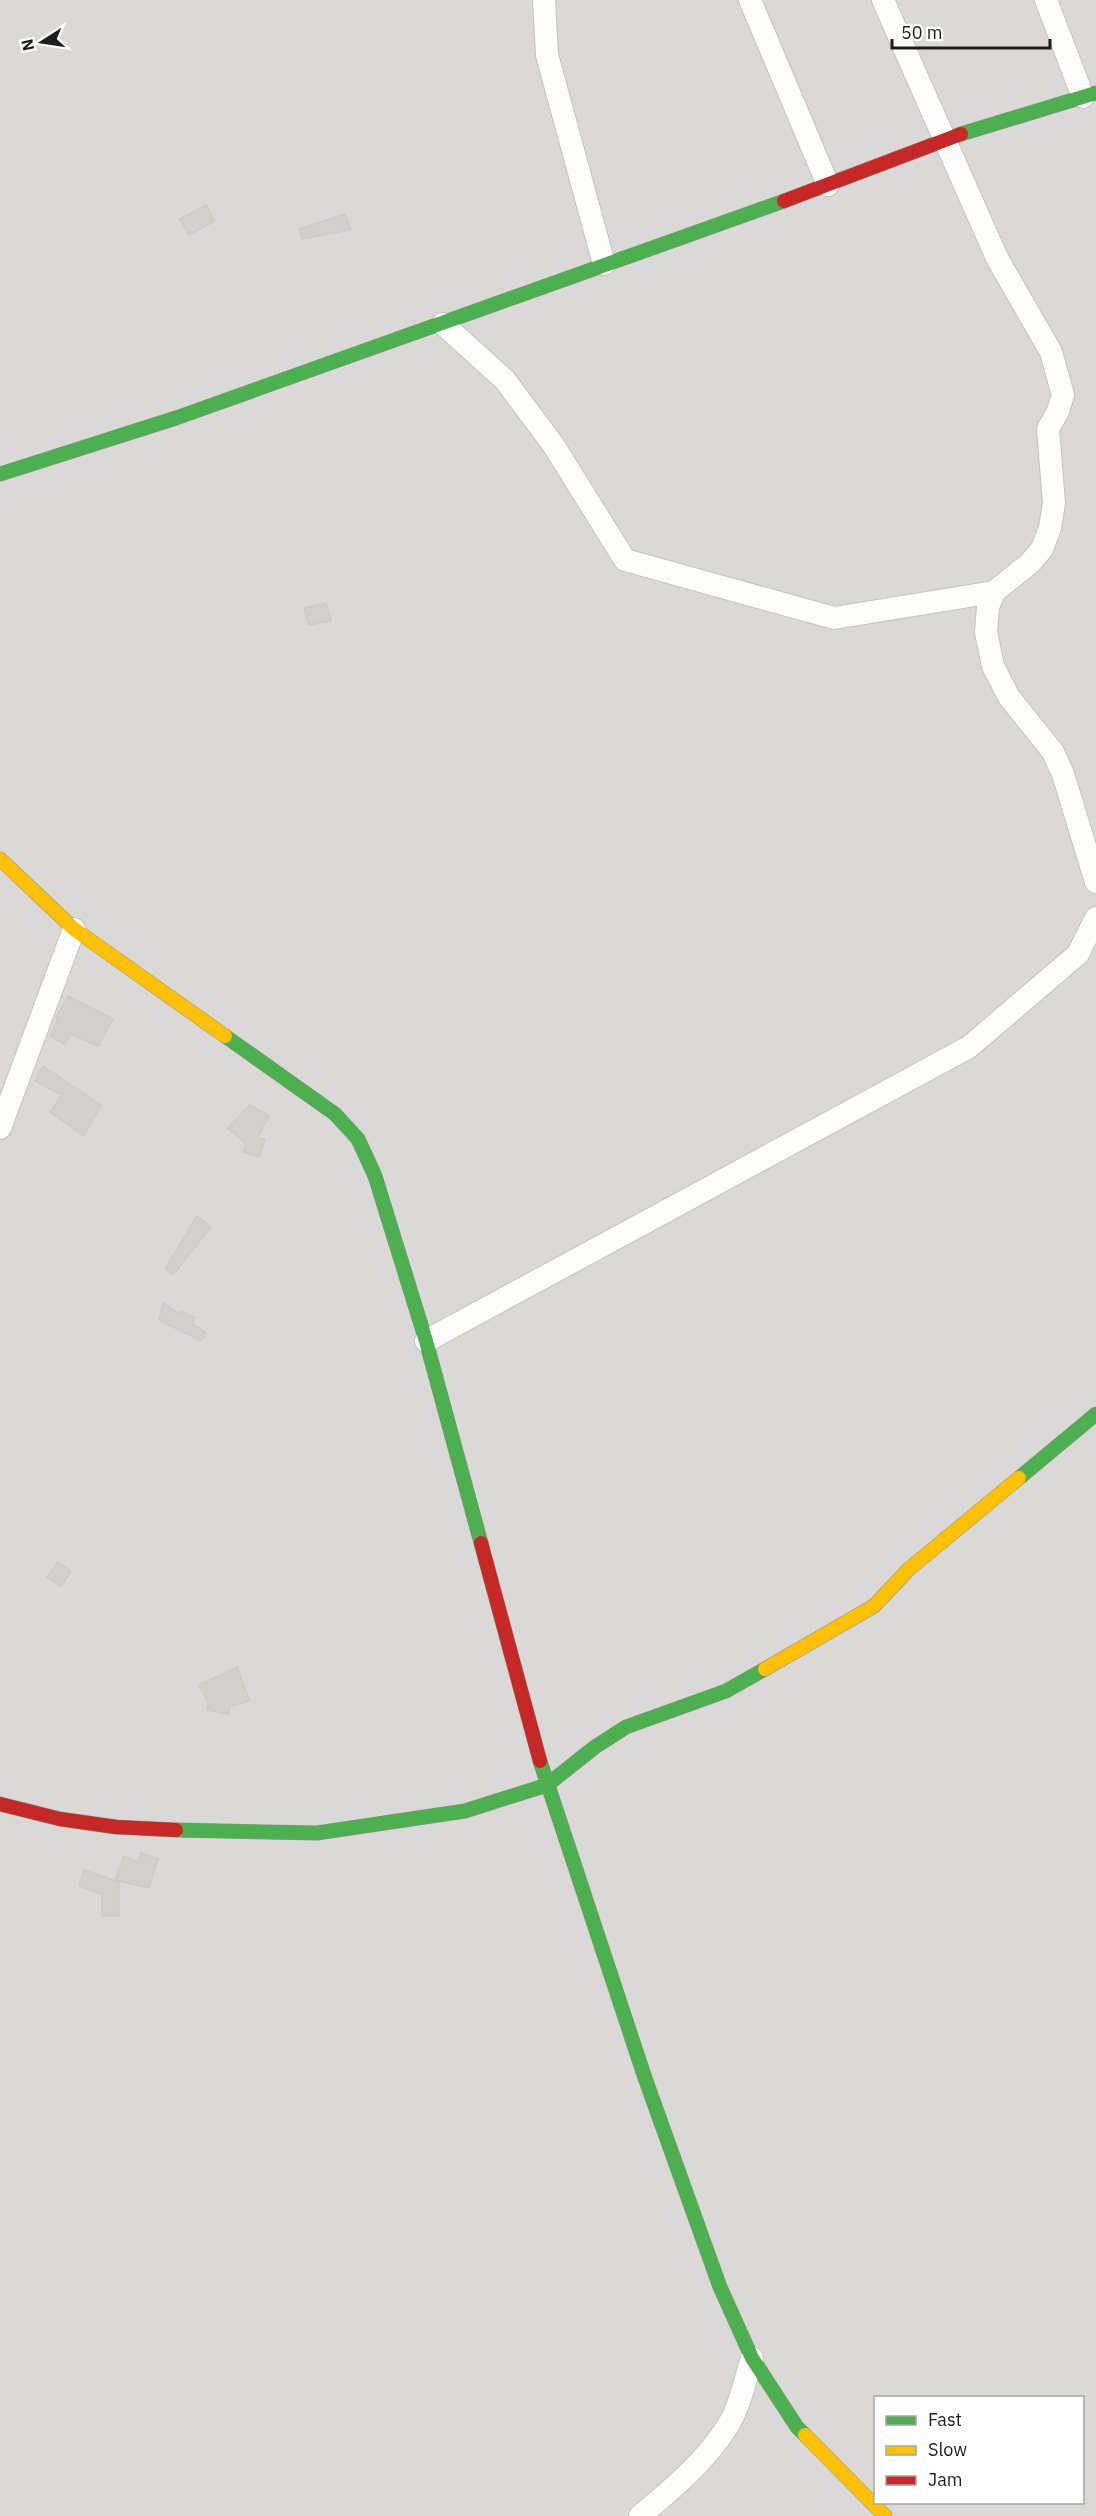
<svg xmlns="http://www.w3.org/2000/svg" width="1096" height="2516" font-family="'IBM Plex Sans',sans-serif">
	<rect width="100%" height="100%" fill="#ebe9e6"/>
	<path fill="#dad9d7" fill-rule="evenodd" d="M0,0H1096V2516H0ZM876,2398H1082V2502H876Z"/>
	<path fill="#d2cfcd" stroke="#cecbc7" stroke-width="1.5" d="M206,205L215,221L189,235L180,219Z
		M345,214L351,230L302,239L299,229Z
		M326,603L331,621L309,625L304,608Z
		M68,996L113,1019L98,1046L70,1034L65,1044L50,1036L58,1019L56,1017Z
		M43,1066L101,1105L84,1136L50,1112L62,1095L35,1081Z
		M250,1105L269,1116L258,1137L265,1140L259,1157L243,1152L246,1144L228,1128Z
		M197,1216L211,1227L173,1275L165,1269Z
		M163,1302L179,1314L181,1311L195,1318L192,1323L206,1333L201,1341L159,1320Z
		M58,1562L71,1571L61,1587L47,1577Z
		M237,1667L250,1701L230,1706L229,1714L207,1710L208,1702L199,1685Z
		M141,1853L158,1859L149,1888L115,1880L124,1856L138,1862Z
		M84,1870L119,1882V1916H102V1894L79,1886Z"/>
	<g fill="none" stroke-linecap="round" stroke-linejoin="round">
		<defs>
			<path id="street" d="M544,0L547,55L604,264
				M750,0L828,185
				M883,0L997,258L1051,352L1063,395L1058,411L1048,429L1054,503L1050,528L1042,549L1030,563L994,592L988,607L986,632L993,666L1009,697L1053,752L1063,774L1096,882
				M1046,0L1083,97
				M443,324L505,380L554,446L625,560L834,618L994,592
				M0,1128L74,929
				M426,1341L969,1047L1078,954L1096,918
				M640,2516C670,2491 706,2461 727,2427C740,2407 745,2380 752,2358"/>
			<path id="fast" d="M961,134L1096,93
				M0,474L176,418L784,201
				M225,1036L335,1114L358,1139L375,1176L426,1341L481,1543
				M1019,1478L1096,1414
				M540,1761L645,2078L720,2287L752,2358L797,2427L805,2435
				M176,1830L317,1833L465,1811L547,1785L595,1747L626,1727L726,1691L765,1669"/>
			<path id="slow" d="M0,859L74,929L225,1036
				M765,1669L874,1606L909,1569L1019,1478
				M805,2435L885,2516"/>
			<path id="jam" d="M784,201L961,134
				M481,1543L540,1761
				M0,1804L60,1819L116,1827L176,1830"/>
		</defs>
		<use href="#street" stroke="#c4c3c2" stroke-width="24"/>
		<use href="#fast" stroke="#94947f" stroke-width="15"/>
		<use href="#slow" stroke="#94947f" stroke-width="15"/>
		<use href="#jam" stroke="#94947f" stroke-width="15"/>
		<use href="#street" stroke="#fcfcfb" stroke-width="22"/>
		<use href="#fast" stroke="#4caf50" stroke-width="14"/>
		<use href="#slow" stroke="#ffc107" stroke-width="14"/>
		<use href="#jam" stroke="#c62828" stroke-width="14"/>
	</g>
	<rect x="874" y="2396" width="210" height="108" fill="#ffffff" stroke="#a5a5a5" stroke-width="1.5"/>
	<rect x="886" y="2416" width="30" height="9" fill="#4caf50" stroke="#a5a5a5" stroke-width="1.5"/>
	<text x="928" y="2426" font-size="18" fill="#1d1d1d">Fast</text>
	<rect x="886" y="2446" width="30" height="9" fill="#ffc107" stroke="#a5a5a5" stroke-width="1.5"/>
	<text x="928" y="2456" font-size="18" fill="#1d1d1d">Slow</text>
	<rect x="886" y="2476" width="30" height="9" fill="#c62828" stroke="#a5a5a5" stroke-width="1.5"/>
	<text x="928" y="2486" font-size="18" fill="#1d1d1d">Jam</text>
	<g transform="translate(42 42) rotate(258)" stroke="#ffffff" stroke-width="4.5" paint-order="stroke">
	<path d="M0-4.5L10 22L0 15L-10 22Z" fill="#1d1d1d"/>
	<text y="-9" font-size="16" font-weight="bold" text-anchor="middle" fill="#1d1d1d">N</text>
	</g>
	<path d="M892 39v9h158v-9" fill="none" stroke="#1d1d1d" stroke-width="3"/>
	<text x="901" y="39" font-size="18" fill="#1d1d1d" stroke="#ffffff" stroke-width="4.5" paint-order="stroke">50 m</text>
</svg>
